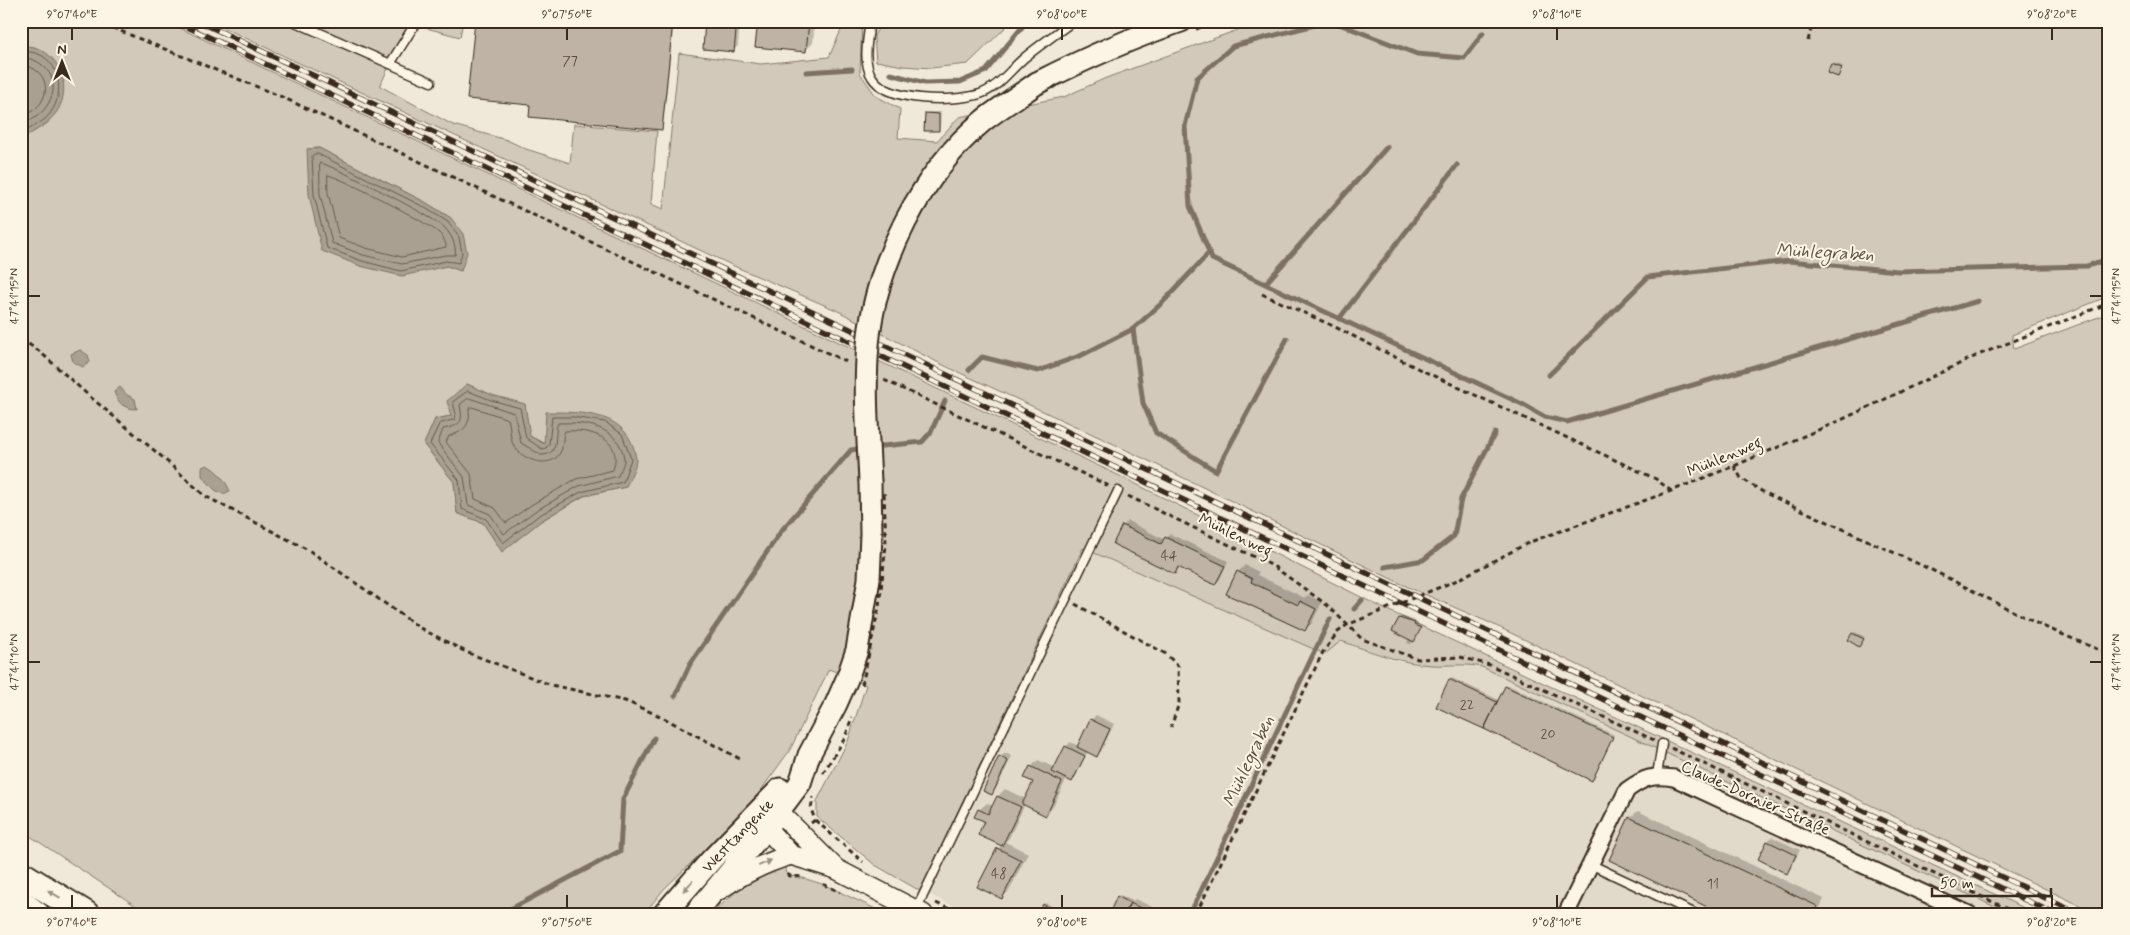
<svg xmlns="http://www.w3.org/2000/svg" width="2130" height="935" font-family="Mynerve,sans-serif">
	<rect width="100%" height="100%" fill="#f0e9d9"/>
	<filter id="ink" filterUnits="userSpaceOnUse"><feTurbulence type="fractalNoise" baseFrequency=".02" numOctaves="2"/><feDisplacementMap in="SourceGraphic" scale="10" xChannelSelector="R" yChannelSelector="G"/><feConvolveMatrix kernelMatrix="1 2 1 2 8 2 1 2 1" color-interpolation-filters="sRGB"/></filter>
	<g filter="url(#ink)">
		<path fill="#e1d9c9" d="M1083,548L1325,654L1341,641L1396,661L1434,665L1467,664L1482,667L2010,914H970L926,893Z"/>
		<path fill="#d2c9ba" stroke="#867a6c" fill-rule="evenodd" d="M21,21H165L1124,478L1385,609L2037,914H2010L1482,667C1464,663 1449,666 1432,665C1398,663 1373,652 1341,641L1325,654L1083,548L920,891L875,865L817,817V801L848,741L866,685L829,669L790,750L748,808L664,889L644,914H148L21,830V139L48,123L64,82L35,47L21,46ZM319,148L425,202L451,218L461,271L447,266L307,149ZM467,384L492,395L530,436L626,487L584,496L541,521L502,551L483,523L457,513L454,482L424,445L435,419L451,416Z
			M209,21H463L460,37L415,25L390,64L380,86L453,125L507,140L526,149L570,163L574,124L657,131L651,204L663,209L679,53L761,64L829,57L842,28L862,22L860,73L876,96L900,109L898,138L937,141L959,117L1064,97L1106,78L1262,21H2109V296L2012,335L2014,349L2109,313V914H2098L1490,623L1408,587L1116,445L943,365L836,310L736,267Z
			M882,21H1012L968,64L931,68L903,66L876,61L874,36Z
			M791,855L785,872L790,876L803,878L825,885L886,914H712L742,886Z"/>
		<path fill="#aaa091" stroke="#7e7163" d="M21,46C26,46 32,46 37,48C61,57 71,88 58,110C49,124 35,131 21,139Z
			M319,148L425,202L451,218L463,234L467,253L461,271L447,266L402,276L360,266L322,251L309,195L307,149Z
			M80,350L88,355L90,362L83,367L73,362L71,354Z
			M467,384L492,395L525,404L530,436L544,444L546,412C583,412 629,411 636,458C637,466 629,479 626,487L583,496L541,521L502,552L483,523L457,513L454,482L424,444L435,419L451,416L447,401Z
			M120,387L127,395L135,399L137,409C124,409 118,403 114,392Z
			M207,465C218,471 225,480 230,491L223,494L215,490L202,476V467Z"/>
		<path fill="#0003" d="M476,21H674L663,127L661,129L531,104Z
			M707,21H740L738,46L734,50Z
			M759,21H815L813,43L806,50Z
			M1834,63L1843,66L1838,76L1832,65Z
			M928,112H941L940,128L939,130L926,114Z
			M1128,521L1165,540L1170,534L1228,561L1220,579L1215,584L1180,567L1175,573L1123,526Z
			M1245,565L1259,572L1257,575L1305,598L1308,595L1322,602L1312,623L1305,630L1238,572Z
			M1402,616L1416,621L1415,623L1422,626L1411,644L1407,643L1409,638L1400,618Z
			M1855,632L1865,637L1861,643L1850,639Z
			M1452,678L1499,700L1508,685L1614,735L1594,778L1592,779L1438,706Z
			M1096,715L1114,724L1101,751L1096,755L1088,751L1076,776L1072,781L1067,778L1053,807L1046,815L1025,804L1009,838L1005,842L1028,853L1009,891L1002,898L998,849L1002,845L986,821L976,816L979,810L987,803L993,806L998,796L1005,789L1026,799L1034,781L1031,767L1038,760L1055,768L1066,747L1070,742L1079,746L1091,720Z
			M1005,753L1012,756L996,789L991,794L1000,757Z
			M1638,811L1824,899L1817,914H1725L1630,818Z
			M1772,837L1800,850L1791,868L1787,872L1759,859L1768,841Z
			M1120,895L1133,901L1135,899L1163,912L1162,914H1110Z
			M1046,903L1057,909L1055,914L1040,913Z"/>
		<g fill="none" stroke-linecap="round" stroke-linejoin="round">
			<path stroke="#67594c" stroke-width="1" d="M21,51C29,52 37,52 44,57C64,71 63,103 45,119C38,125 29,129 21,133
				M21,57C46,59 62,81 48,104C42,115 31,120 21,126
				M21,65C46,67 54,93 35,109C31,112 26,115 21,117
				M315,154H318L422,206L448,222L459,237L462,253L459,263L446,261L401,271L362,261L327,248L314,195L312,156Z
				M320,163C331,164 435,218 444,227C451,234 457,246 455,255H445L402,264L363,255L332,243L320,194Z
				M328,175C341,177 430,224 439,233C443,237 446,242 446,247L402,257L366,248L339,238L328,193Z
				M468,391L491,400L520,408L526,438L542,449L546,448L549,444L552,417H573L605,422L622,434L631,459L623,482L581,492L538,516L503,543L486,519L462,509L459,480L430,444L439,424L455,419L456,414L453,402Z
				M469,398L514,413L521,443L541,455C561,455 553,435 558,423C585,422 619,426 624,458C625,463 620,471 618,476L579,486L535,511L504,534L490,514L468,505L464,477L438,443L443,429C460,425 464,424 460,405Z
				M472,407L508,419C511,427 509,438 514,446C522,460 550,470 560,453C564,446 562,437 565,431C590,429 624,438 613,470L576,479L531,505L506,523L495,508L475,499L471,474L446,442L449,436C464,432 471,425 469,409Z"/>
			<path stroke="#7e7163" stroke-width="5" d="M1330,21L1233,46L1197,78L1185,126L1190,206L1212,259L1522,404L1545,417L1567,422L1978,301
				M1331,21L1417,54L1464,58L1483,33
				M806,72L852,69
				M891,74L925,83L960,82L986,71L1027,21
				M1265,284L1387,147
				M1339,319L1457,165
				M1133,329L1143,403L1156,433L1216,471L1287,339
				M969,370L982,357L1038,371L1082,355L1133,329L1162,303L1209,253
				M1549,375L1648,277L1789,261L1898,271L2087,266L2109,259
				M873,447L922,442L931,432L945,401
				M1385,567L1423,560L1454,536L1461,499L1495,433
				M1354,609L1362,600
				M675,696L690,664L782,530L851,450L865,448
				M501,914L620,851L623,799L654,738
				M1190,914L1330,619"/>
		</g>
		<path fill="#beb3a4" stroke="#3b2a1e" d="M475,21H673L662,130L529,117L530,105L467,99Z
			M705,21H737L734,52L703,49Z
			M758,21L809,22L806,52L755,47Z
			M1831,64L1842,68L1838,77L1827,73Z
			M925,113L939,114V131H924Z
			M1122,525L1161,544L1165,537L1225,566L1215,585L1178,567L1175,574L1113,544Z
			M1237,571L1252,579L1251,582L1298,605L1300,601L1316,609L1305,631L1226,594Z
			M1399,618L1415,623L1414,625L1421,628L1414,642L1392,631Z
			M1852,633L1864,639L1859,647L1848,640Z
			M1449,679L1497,702L1484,729L1436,707Z
			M1505,686L1613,737L1592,781L1484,729Z
			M1090,719L1110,729L1097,757L1077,747Z
			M1065,746L1085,756L1072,782L1052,772Z
			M999,756L1008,761L992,795L983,791Z
			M1030,766L1062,782L1046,816L1022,804L1033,782L1024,778Z
			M997,796L1021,807L1002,846L978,835L984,821L974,817L978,809L988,814Z
			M1629,817L1817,906L1814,914H1722L1609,860Z
			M1767,841L1796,855L1787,874L1758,859Z
			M997,848L1021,860L1002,899L977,887Z
			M1117,896L1130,903L1124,914H1109Z
			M1130,903L1153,914H1124Z
			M1043,904L1056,911L1055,914L1039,913Z"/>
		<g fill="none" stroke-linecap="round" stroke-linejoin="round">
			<defs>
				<path id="service" d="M293,21L431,82
					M870,21C868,38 862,62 872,77C888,103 955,102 980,94C998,88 1011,69 1024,58C1040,45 1057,33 1073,21
					M390,64L417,21
					M1657,775L1662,744
					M1590,864L1696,914
					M916,910L1118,491"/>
				<path id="minor" d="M1566,914L1627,790C1645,777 1652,775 1674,778L1969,914"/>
				<path id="tertiary" d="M836,869L779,812L761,811L766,828L791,855L836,869L923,914
					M719,890C742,874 764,863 791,855"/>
				<path id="secondary" d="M1037,83C1084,59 1131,38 1181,21
					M664,914L712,859L780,789
					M695,914L766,828L800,783L809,755L836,704L847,679L857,650L869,579L871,534L870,482"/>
				<path id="primary" d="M21,902L37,914"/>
				<path id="trunk" d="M21,874L86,914"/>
			</defs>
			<use href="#service" stroke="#3b2a1e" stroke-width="11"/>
			<use href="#minor" stroke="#3b2a1e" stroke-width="19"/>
			<use href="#tertiary" stroke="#3b2a1e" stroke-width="22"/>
			<use href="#secondary" stroke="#3b2a1e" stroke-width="25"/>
			<use href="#primary" stroke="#3b2a1e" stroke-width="28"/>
			<use href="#trunk" stroke="#3b2a1e" stroke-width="29"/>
			<path stroke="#3b2a1e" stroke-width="3" stroke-dasharray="5 4" stroke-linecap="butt" d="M96,21L282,97L849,363
				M1196,29L1219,21
				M1808,41L1813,21
				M1262,294L1331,325L1419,369L1656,479L1671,491
				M21,339L39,351L88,395L161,456L205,496L310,551L420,628L466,652L551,685L625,701L660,716L742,760
				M884,380L1109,486
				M1734,466L1741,478L1763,492L1938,573L2038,624L2109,654
				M1128,496L1273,566L1327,605L1362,639L1418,659L1460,657L1490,665L1654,740
				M1075,604L1166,654L1178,666L1179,703L1171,727
				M1671,748L2018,914
				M823,773L845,738L852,717
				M815,820L863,862
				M811,823L815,820L811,809L813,797
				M787,874L790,876L802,877
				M823,884L840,892
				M936,903L961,914
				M1196,914L1323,652L1338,632L1347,625L1455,581L1530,542L1671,491L1734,466L1839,421L1978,355L2109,303"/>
			<use href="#service" stroke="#fcf5e5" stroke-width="8"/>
			<use href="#minor" stroke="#fcf5e5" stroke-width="15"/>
			<use href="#tertiary" stroke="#fcf5e5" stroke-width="19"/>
			<use href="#secondary" stroke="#fcf5e5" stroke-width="21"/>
			<use href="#primary" stroke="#fcf5e5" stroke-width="24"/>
			<use href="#trunk" stroke="#fcf5e5" stroke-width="25"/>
			<defs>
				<path id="rail" d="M175,21L2055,914
					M198,21L1392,585L2079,914"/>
			</defs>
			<use href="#rail" stroke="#3b2a1e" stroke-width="5.5"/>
			<use href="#rail" stroke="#fcf5e5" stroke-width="4" stroke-dasharray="11" stroke-linecap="butt"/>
			<defs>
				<path id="secondary-bridge" d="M870,482C868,436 864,390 868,345C875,264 922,172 984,120C1001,107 1020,95 1037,83"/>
			</defs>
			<use href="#secondary-bridge" stroke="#3b2a1e" stroke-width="25" stroke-linecap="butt"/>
			<path stroke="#3b2a1e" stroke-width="3" stroke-dasharray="5 4" stroke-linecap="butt" d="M1053,88L1061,83
				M862,685L879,607L886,545L884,493"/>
			<use href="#secondary-bridge" stroke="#fcf5e5" stroke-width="21"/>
		</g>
		<defs><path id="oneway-solid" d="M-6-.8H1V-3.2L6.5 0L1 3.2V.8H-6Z" transform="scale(1.25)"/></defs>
		<g fill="#9c9082">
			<use href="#oneway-solid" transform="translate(765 863) rotate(-24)"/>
			<use href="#oneway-solid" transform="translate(688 886) rotate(132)"/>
			<use href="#oneway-solid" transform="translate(54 894) rotate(-149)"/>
		</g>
	</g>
	<path fill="none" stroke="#3b2a1e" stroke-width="2" d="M72,28V40M567,28V40M1062,28V40M1557,28V40M2052,28V40M28,296H40M2090,296H2102M28,662H40M2090,662H2102M72,895V908M567,895V908M1062,895V908M1557,895V908M2052,895V908"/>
	<g text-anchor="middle" stroke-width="4" stroke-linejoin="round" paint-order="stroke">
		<g font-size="14" fill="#5c4c40">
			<text x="570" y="65">77</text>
			<text x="1169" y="560">44</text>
			<text x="1467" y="709">22</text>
			<text x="1548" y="738">20</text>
			<text x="999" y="878">48</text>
			<text x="1713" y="888">11</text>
		</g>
		<g font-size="16" fill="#3b2a1e" stroke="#fcf5e5">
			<text transform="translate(1724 456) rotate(-23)" y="6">Mühlenweg</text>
			<text transform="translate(1236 534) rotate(26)" y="6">Mühlenweg</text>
			<text transform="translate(1756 797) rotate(24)" y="6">Claude-Dornier-Straße</text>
			<text transform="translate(737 835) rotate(-46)" y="6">Westtangente</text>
		</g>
		<g font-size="18" font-style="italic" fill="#625346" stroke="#fcf5e5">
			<text transform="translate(1825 252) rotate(3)" y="6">Mühlegraben</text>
			<text transform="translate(1248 761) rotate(-65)" y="6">Mühlegraben</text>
		</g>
	</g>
	<rect width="2130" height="935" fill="none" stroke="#fcf5e5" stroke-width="55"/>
	<g transform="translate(62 62)" stroke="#fcf5e5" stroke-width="4" paint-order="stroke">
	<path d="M0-4L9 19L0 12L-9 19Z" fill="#3b2a1e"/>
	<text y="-8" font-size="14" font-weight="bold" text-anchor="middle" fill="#3b2a1e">N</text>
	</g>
	<path d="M1932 888v8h119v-8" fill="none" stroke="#3b2a1e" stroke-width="2.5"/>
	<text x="1940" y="888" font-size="15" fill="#3b2a1e" stroke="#fcf5e5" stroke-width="4" paint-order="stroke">50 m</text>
	<rect x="28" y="28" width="2074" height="880" fill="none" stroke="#3b2a1e" stroke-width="2"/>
	<g font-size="12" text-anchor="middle" fill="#3b2a1e">
		<text x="72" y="18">9°07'40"E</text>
		<text x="567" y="18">9°07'50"E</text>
		<text x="1062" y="18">9°08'00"E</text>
		<text x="1557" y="18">9°08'10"E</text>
		<text x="2052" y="18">9°08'20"E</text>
		<text transform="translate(14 296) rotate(-90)" y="4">47°41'15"N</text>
		<text transform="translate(2116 296) rotate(-90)" y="4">47°41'15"N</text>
		<text transform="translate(14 662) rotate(-90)" y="4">47°41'10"N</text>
		<text transform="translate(2116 662) rotate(-90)" y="4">47°41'10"N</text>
		<text x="72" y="926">9°07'40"E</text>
		<text x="567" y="926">9°07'50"E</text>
		<text x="1062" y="926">9°08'00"E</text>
		<text x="1557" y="926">9°08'10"E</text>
		<text x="2052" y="926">9°08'20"E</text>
	</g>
</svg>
